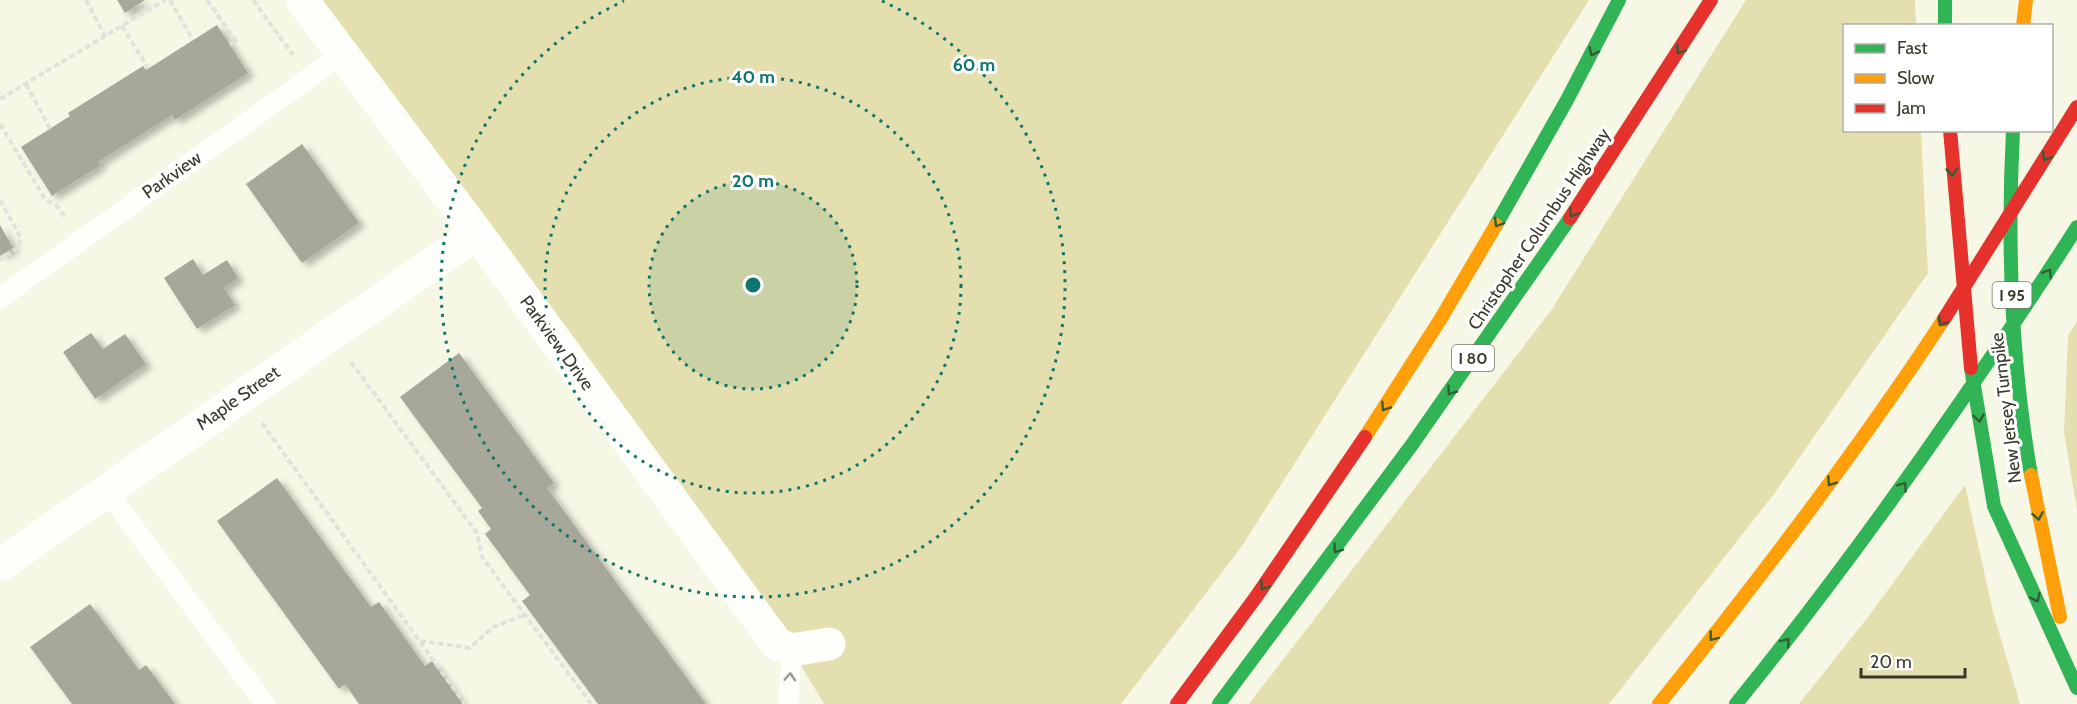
<svg xmlns="http://www.w3.org/2000/svg" width="2077" height="704" font-family="Cabin,sans-serif">
	<defs>
		<filter id="shadow"><feDropShadow dx="6" dy="4" stdDeviation="3" flood-color="#0004"/></filter>
	</defs>
	<rect width="100%" height="100%" fill="#f7f7e6"/>
	<path fill="#e3dfae" d="M302,0H1589L1242,546L1121,704H824L792,650Z
		M1746,0H1915L1916,25L1844,26V130L1921,131L1928,273L1774,494L1609,704H1249L1550,312Z
		M2077,321V510L2064,432L2068,336Z
		M1965,485L1993,612L2020,704H1799L1868,617Z"/>
	<path fill="#a8a89a" filter="url(#shadow)" d="M117,0H145L125,13Z
		M217,25L248,73L175,120L172,115L98,162L101,165L52,196L21,147L70,116L68,113L143,66L146,70Z
		M302,144L359,223L302,263L246,184Z
		M0,225L13,248L0,256Z
		M193,259L203,275L227,260L238,278L224,288L235,305L197,329L164,278Z
		M91,333L103,349L125,334L146,364L95,399L63,352Z
		M459,353L554,483L547,488L706,704H598L522,601L530,595L485,534L491,529L478,511L482,508L400,397Z
		M277,478L371,607L379,602L425,666L432,661L463,704H359L345,684L339,689L217,521Z
		M90,604L139,670L146,665L175,704H72L30,647Z"/>
	<g fill="none" stroke-linecap="round" stroke-linejoin="round">
		<path stroke="#e2e2dc" stroke-width="4" stroke-dasharray="6 3" stroke-linecap="butt" d="M86,0L105,36
			M170,0L193,40
			M207,0L236,41L230,45
			M253,0L293,55
			M122,26L148,68
			M26,84L50,129
			M0,99L165,0
			M0,124L45,199L58,207L65,217
			M0,200L21,238L19,247L2,259L0,257
			M351,362L477,533L482,557L591,704
			M262,423L465,704
			M420,641L470,648L493,627L525,615"/>
		<path stroke="#fefefb" stroke-width="20" d="M0,298L344,53
			M106,490L265,704
			M788,704L792,650"/>
		<path stroke="#fefefb" stroke-width="33" d="M302,0L477,233L777,644L792,650L829,644
			M0,565L477,233"/>
		<path stroke="#30b455" stroke-width="14" d="M1945,0V26
			M2013,130C2007,246 2011,361 2031,475
			M1496,225L1567,100L1619,0
			M1971,368L1994,506L2077,688
			M1219,704L1411,446L1570,218
			M1736,704C1859,552 1971,392 2077,227"/>
		<path stroke="#ff9f0a" stroke-width="14" d="M2023,26L2026,0
			M1365,437L1440,320L1496,225
			M2031,475L2060,617
			M1659,704C1759,580 1856,453 1944,319"/>
		<path stroke="#e5322d" stroke-width="14" d="M1950,130L1971,368
			M1570,218L1711,0
			M1944,319L2077,107
			M1177,704L1256,597L1365,437"/>
	</g>
	<defs><path id="oneway-chevron" d="M-2-3.5L2.5 0L-2 3.5" fill="none" stroke-width="1.6" stroke-linecap="round" stroke-linejoin="round" transform="scale(1.5)"/></defs>
	<g stroke="#365d37">
		<use href="#oneway-chevron" transform="translate(1680 50) rotate(123)"/>
		<use href="#oneway-chevron" transform="translate(1593 52) rotate(117)"/>
		<use href="#oneway-chevron" transform="translate(2046 157) rotate(121)"/>
		<use href="#oneway-chevron" transform="translate(1952 172) rotate(86)"/>
		<use href="#oneway-chevron" transform="translate(1573 213) rotate(123)"/>
		<use href="#oneway-chevron" transform="translate(1498 223) rotate(120)"/>
		<use href="#oneway-chevron" transform="translate(2048 273) rotate(-57)"/>
		<use href="#oneway-chevron" transform="translate(1942 322) rotate(124)"/>
		<use href="#oneway-chevron" transform="translate(1451 391) rotate(125)"/>
		<use href="#oneway-chevron" transform="translate(1385 407) rotate(123)"/>
		<use href="#oneway-chevron" transform="translate(1979 418) rotate(81)"/>
		<use href="#oneway-chevron" transform="translate(1831 482) rotate(125)"/>
		<use href="#oneway-chevron" transform="translate(1903 486) rotate(-55)"/>
		<use href="#oneway-chevron" transform="translate(2038 516) rotate(80)"/>
		<use href="#oneway-chevron" transform="translate(1337 549) rotate(127)"/>
		<use href="#oneway-chevron" transform="translate(1264 586) rotate(125)"/>
		<use href="#oneway-chevron" transform="translate(2036 598) rotate(65)"/>
		<use href="#oneway-chevron" transform="translate(1713 637) rotate(128)"/>
		<use href="#oneway-chevron" transform="translate(1786 642) rotate(-52)"/>
	</g>
	<use stroke="#9c9b92" href="#oneway-chevron" transform="translate(790 677) rotate(-87)"/>
	<circle cx="753" cy="285" r="104" fill="#0f766e" fill-opacity=".12"/>
	<g fill="none" stroke="#0f766e" stroke-width="3" stroke-dasharray="3 6">
		<circle cx="753" cy="285" r="104"/>
		<circle cx="753" cy="285" r="208"/>
		<path d="M882 1A312 312 0 1 1 624 1"/>
	</g>
	<g text-anchor="middle" stroke-width="6" stroke-linejoin="round" paint-order="stroke">
		<g fill="#fff" stroke="#74746a" stroke-width="1.5">
			<rect x="1992.5" y="282" width="39" height="26" rx="4.5"/>
			<rect x="1452" y="345" width="42" height="26" rx="4.5"/>
		</g>
		<g font-size="16" font-weight="bold" fill="#39382a">
			<text x="2012" y="301">I 95</text>
			<text x="1473" y="364">I 80</text>
		</g>
		<g font-size="18" fill="#39382a" stroke="#fff">
			<text transform="translate(172 175) rotate(-35)" y="6">Parkview</text>
			<text transform="translate(1539 229) rotate(-56)" y="6">Christopher Columbus Highway</text>
			<text transform="translate(557 343) rotate(54)" y="6">Parkview Drive</text>
			<text transform="translate(238 398) rotate(-35)" y="6">Maple Street</text>
			<text transform="translate(2006 408) rotate(-97)" y="6">New Jersey Turnpike</text>
		</g>
	</g>
	<circle cx="753" cy="285" r="9" fill="#0f766e" stroke="#fff" stroke-width="3"/>
	<g font-size="18" text-anchor="middle" font-weight="bold" fill="#0f766e" stroke="#fff" stroke-width="6" stroke-linejoin="round" paint-order="stroke">
		<text x="974" y="71">60 m</text>
		<text x="753" y="83">40 m</text>
		<text x="753" y="187">20 m</text>
	</g>
	<rect x="1843" y="24" width="210" height="108" fill="#ffffff" stroke="#b0afaa" stroke-width="1.5"/>
	<rect x="1855" y="44" width="30" height="9" fill="#30b455" stroke="#b0afaa" stroke-width="1.5"/>
	<text x="1897" y="54" font-size="18" fill="#39382a">Fast</text>
	<rect x="1855" y="74" width="30" height="9" fill="#ff9f0a" stroke="#b0afaa" stroke-width="1.5"/>
	<text x="1897" y="84" font-size="18" fill="#39382a">Slow</text>
	<rect x="1855" y="104" width="30" height="9" fill="#e5322d" stroke="#b0afaa" stroke-width="1.5"/>
	<text x="1897" y="114" font-size="18" fill="#39382a">Jam</text>
	<path d="M1861 668v9h104v-9" fill="none" stroke="#39382a" stroke-width="3"/>
	<text x="1870" y="668" font-size="18" fill="#39382a" stroke="#ffffff" stroke-width="4.5" paint-order="stroke">20 m</text>
</svg>
